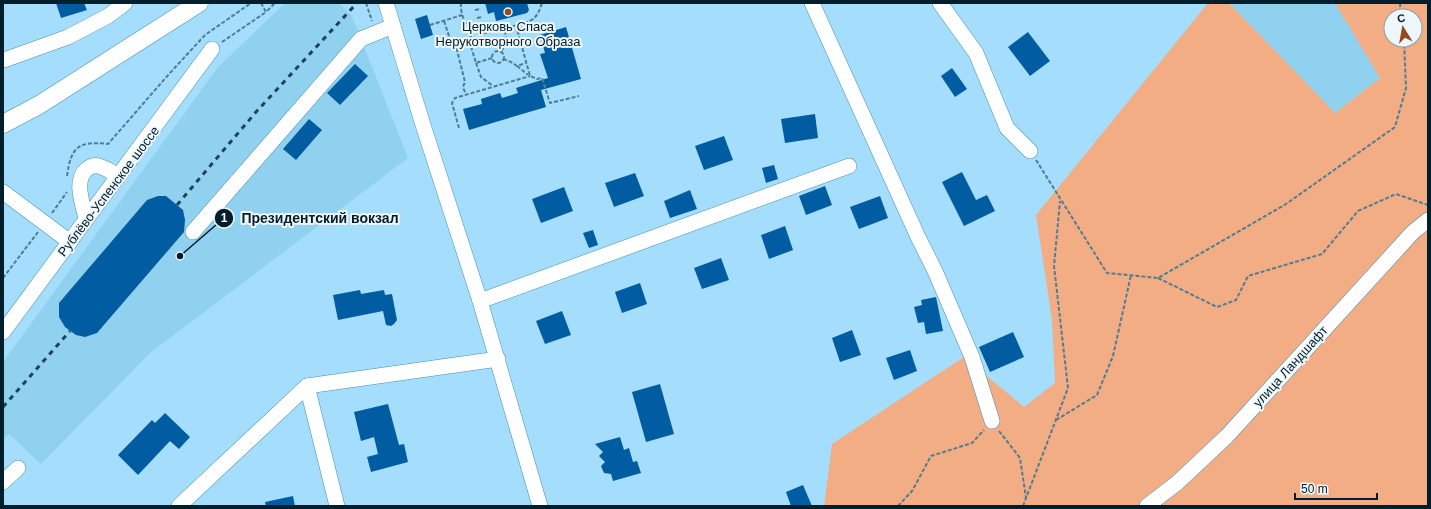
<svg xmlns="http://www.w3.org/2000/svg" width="1431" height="509" viewBox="0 0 1431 509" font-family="Helvetica,sans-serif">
<rect width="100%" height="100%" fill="#a4defc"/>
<!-- built -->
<g fill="#90d1f0">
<polygon points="285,3 339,3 352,16 408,158 150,353 41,464 9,434 3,440 3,362 218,67"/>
<polygon points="1229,3 1335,3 1380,78 1335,113"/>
</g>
<!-- green -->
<path fill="#f3ad85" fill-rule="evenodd" d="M 1208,3 L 1229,3 L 1335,113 L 1380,78 L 1335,3 L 1428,3 L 1428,506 L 824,506 L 832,444 L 964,357 L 1024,407 L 1055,383 L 1052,320 L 1036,215 ZM 1391,16 L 1415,16 L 1415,40 L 1391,40 Z"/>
<!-- building -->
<g fill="#015ca1">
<polygon points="56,3 84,3 87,10 61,18"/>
<polygon points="485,3 527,3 529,10 527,13 496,21 494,12 488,14"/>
<polygon points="427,15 433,35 421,39 415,19"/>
<polygon points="566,27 581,79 541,90 546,107 469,130 463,109 482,104 481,99 500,93 502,98 518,93 516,88 548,78 540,54 545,53 540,35"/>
<polygon points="1028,32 1050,61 1030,76 1008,47"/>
<polygon points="355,64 368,76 340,105 327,93"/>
<polygon points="952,68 967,89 955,97 941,76"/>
<polygon points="815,114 818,138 785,143 781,119"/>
<polygon points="309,119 322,130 296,160 283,149"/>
<polygon points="724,136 733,160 704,170 695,146"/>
<polygon points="774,165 778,179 766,183 762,168"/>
<polygon points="962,172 976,200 987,195 995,211 964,226 942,182"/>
<polygon points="635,173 644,196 614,207 605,183"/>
<polygon points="825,186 832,205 806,215 799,196"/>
<polygon points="564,187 573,211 541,223 532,199"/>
<polygon points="690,190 697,209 670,218 664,201"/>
<polygon points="158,196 166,196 183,210 185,220 184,232 97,333 85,337 76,335 65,327 59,317 59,303 147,200"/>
<polygon points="880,196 888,218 859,229 850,207"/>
<polygon points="785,226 793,250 769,259 761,235"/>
<polygon points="593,230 598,245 589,248 583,233"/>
<polygon points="721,258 729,280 702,289 694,268"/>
<polygon points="640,283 647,304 622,313 615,292"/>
<polygon points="360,290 361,294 384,290 385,295 392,294 397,320 394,324 391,326 386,325 383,311 338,320 333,295"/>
<polygon points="936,297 943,331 926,334 924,322 918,323 914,307 922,305 921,300"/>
<polygon points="562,311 571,335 545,344 536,321"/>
<polygon points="852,330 861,355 840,362 832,338"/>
<polygon points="1013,332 1024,357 990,372 979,347"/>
<polygon points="910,350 917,371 894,380 886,358"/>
<polygon points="660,384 674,434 646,442 632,392"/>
<polygon points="388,404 399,445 404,444 408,462 371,472 367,457 378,454 374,437 361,441 354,412"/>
<polygon points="165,413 190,437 179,449 170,441 138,475 118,455 152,420 155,423"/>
<polygon points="620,437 624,450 629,448 633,462 637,461 641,473 613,481 611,474 604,473 601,466 605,462 599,456 603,452 595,444"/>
<polygon points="803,485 812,506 791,506 786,492"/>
<polygon points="293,496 295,506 266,506 265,502"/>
</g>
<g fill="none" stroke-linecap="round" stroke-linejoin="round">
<defs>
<g id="minor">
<polyline points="386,3 423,125 480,301 540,506"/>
<polyline points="812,3 918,237 935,271 972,357 992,421"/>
<polyline points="940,3 976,53 1007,128 1030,151"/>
<polyline points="4,60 68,37 108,16 125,3"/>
<polyline points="3,192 70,242"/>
<path d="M 86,219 C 83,204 73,180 87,169 C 91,166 95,165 99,166 C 107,169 112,171 117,178"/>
<polyline points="193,232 361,39 393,26"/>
<polyline points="480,301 849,166"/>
<polyline points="3,332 212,49"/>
<polyline points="307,386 337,506"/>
<polyline points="3,482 18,468"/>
<polyline points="179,506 307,386 498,359"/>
<polyline points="1147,506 1177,483 1227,436 1413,232 1428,220"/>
</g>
<polyline id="major" points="3,124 39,105 199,3"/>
</defs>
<!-- minor casing -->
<use href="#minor" stroke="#4590b2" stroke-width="16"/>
<!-- major casing -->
<use href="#major" stroke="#4590b2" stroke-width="19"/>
<!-- path -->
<g stroke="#517d93" stroke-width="2" stroke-dasharray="4 2" stroke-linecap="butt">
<polyline points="261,3 266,12 275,3"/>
<polyline points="366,3 372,21"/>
<path d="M 461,3 C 460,16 467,32 482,33 C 491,33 501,29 509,27 C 517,25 526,24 533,19 C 538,15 540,9 542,3"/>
<polyline points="1400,3 1401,16"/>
<polyline points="475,10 481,9"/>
<polyline points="477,18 483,17"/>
<polyline points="444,21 450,39 457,50 465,82 463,87 466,95"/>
<polyline points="430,25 462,15"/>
<polyline points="516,25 530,76 537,79 542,78 550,103 579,96"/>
<polyline points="474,30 469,40 476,63 492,58"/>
<polyline points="222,42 266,12"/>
<circle cx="498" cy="57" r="6"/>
<path d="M 501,51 C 508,44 507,38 504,29"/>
<polyline points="503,59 511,62 517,66 526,63"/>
<polyline points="476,63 481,77 493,86"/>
<polyline points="517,66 528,75"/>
<polyline points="459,128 452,103 455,98 530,76"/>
<polyline points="1036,160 1107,273 1158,278 1286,204 1395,127 1406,88 1404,40"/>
<path d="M 67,176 C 71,146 79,141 108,144 L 169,74 L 205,35 L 251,3"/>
<polyline points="52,213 67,192"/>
<polyline points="3,278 38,232"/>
<polyline points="1158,278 1217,307 1236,300 1248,276 1322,254 1358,211 1396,194 1428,205"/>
<polyline points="1056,420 1097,395 1113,356 1131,275"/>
<polyline points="999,431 1020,458 1026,498"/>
<polyline points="898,506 912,491 931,456 972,443 984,430"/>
<polyline points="1023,506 1068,388 1054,266 1060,201"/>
</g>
<!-- minor -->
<use href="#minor" stroke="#fff" stroke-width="15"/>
<!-- major -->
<use href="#major" stroke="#fff" stroke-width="18"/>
<!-- rail -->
<g stroke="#204354" stroke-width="3" stroke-dasharray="5 5" stroke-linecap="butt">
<polyline points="177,205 256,112 357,3"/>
<polyline points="3,407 70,331"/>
</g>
</g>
<!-- markers -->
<circle fill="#914c20" stroke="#f0f7fb" stroke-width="1.5" cx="508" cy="12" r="4"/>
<g text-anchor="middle" stroke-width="4" stroke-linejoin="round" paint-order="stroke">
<!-- poi labels -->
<g font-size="13" fill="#001e2c" stroke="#f0f7fb">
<text x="508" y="31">Церковь Спаса<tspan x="508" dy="15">Нерукотворного Образа</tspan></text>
</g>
<!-- street labels -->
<g font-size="13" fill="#001e2c" stroke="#f0f7fb">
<text transform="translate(108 191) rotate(-53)" y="5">Рублёво-Успенское шоссе</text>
<text transform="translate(1290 366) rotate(-48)" y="5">улица Ландшафт</text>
</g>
</g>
<!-- callouts -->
<path fill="none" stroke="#001e2c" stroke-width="1.5" d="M180 256L224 218"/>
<g fill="#001e2c" stroke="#f0f7fb" stroke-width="1.5">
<circle cx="180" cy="256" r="4"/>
<circle cx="224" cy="218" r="10"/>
</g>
<g font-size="12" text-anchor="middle" font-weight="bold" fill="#fff">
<text x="224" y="222">1</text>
</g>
<g font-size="14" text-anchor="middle" font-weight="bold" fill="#001e2c" stroke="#f0f7fb" stroke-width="4" stroke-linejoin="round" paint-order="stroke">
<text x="320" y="223">Президентский вокзал</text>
</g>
<!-- border -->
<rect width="1431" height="509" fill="none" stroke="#001e2c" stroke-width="8"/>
<!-- north arrow -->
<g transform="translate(1403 28) rotate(349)"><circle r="19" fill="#f0f7fb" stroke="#90a0a8"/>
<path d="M0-3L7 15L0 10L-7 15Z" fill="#914c20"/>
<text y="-6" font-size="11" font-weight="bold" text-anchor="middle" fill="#001e2c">С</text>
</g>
<!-- scale -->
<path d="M1295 493v6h82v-6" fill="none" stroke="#001e2c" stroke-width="2"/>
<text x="1301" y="493" font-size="12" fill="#001e2c" stroke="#f0f7fb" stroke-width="3" paint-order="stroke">50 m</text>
</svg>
